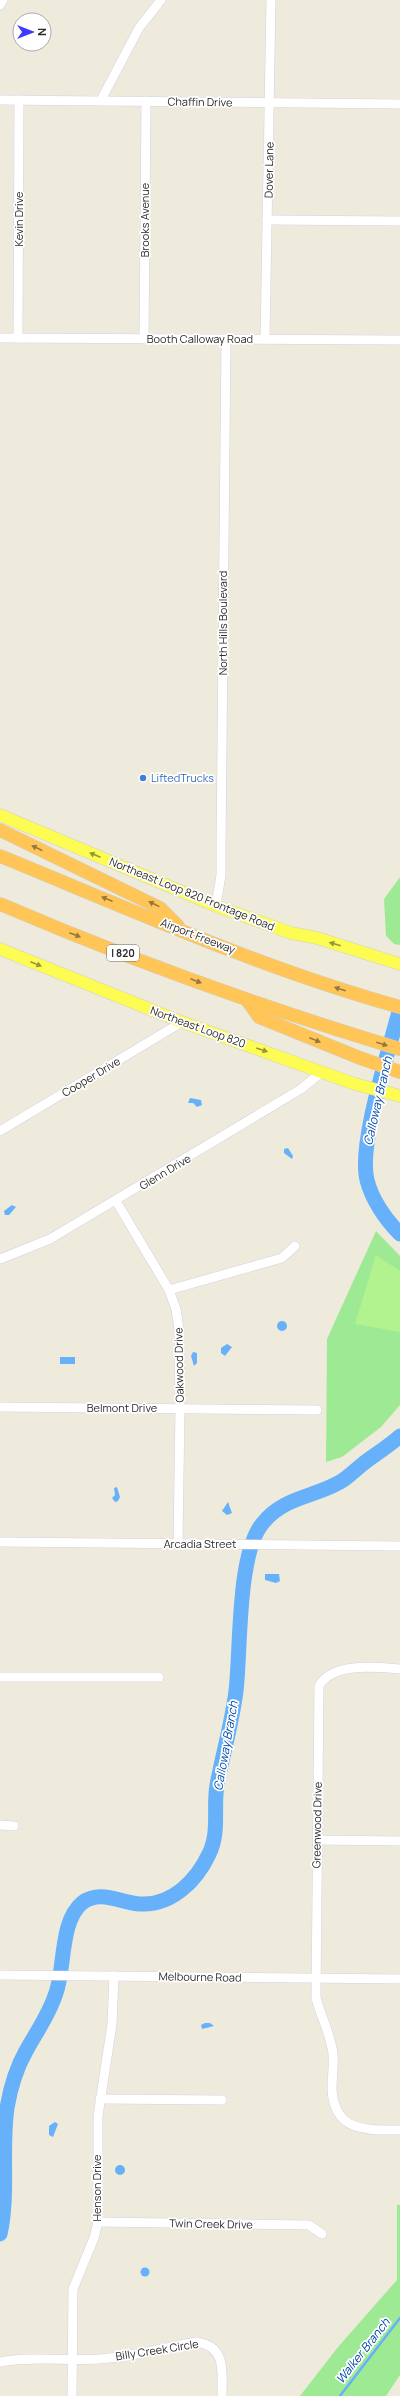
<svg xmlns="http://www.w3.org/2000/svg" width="400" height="2396" viewBox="0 0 400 2396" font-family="Manrope,sans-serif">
<rect width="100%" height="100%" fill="#eeebdc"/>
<!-- green -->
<g fill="#9eea94">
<polygon points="400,877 400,945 394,944 386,936 384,899"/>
<polygon points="376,1231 400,1256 400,1405 381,1427 342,1457 326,1462 327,1339"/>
<polygon points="397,2205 400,2205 400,2375 386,2396 300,2396 338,2347 397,2280"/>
</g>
<!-- pitch -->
<polygon fill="#b2f28f" points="376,1255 400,1271 400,1332 355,1324"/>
<!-- water -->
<g fill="#66b1fa">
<polygon points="190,1098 201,1100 202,1105 197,1107 193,1103 188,1103"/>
<polygon points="288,1148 293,1156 292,1159 284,1153 284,1149"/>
<polygon points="12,1205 16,1207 9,1215 5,1215 4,1211"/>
<circle cx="282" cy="1326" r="5"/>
<polygon points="227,1344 232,1347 225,1356 221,1353 221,1348"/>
<polygon points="193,1352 197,1353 197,1363 194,1366 191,1356"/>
<rect x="60" y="1357" width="15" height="7"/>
<polygon points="117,1487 120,1497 118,1501 115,1502 112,1498 115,1495 114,1488"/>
<polygon points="228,1502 232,1513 227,1515 222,1511"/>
<polygon points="265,1574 279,1574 280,1581 276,1583 265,1580"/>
<polygon points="205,2023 210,2023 214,2026 202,2029 201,2025"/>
<polygon points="55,2122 58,2124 53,2137 49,2135 49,2126"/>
<circle cx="120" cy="2170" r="5"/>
<circle cx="145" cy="2272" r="4.5"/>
</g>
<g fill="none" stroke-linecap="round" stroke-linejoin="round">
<!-- stream -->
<polyline stroke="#66b1fa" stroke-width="2.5" points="340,2396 400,2318"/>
<!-- river -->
<g stroke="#66b1fa" stroke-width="15">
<path d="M 400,1008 C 390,1047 358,1144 367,1180 C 372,1200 386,1220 400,1234"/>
<path d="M 0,2234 C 9,2195 1,2148 7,2108 C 10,2090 17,2067 26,2051 C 37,2031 49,2015 56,1993 C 65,1968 60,1921 82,1903 C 100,1889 121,1903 140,1904 C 172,1906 197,1880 209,1854 C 220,1832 213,1808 217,1785 C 223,1753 232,1723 236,1691 C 241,1648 237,1556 262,1524 C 283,1497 312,1498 340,1482 C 349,1477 356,1469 364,1463 C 376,1454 389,1446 400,1436"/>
</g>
<defs>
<g id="minor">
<polyline points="0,5 3,0"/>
<polyline points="0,100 400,104"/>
<polyline points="101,100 139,28 161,0"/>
<polyline points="267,220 400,221"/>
<polyline points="0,338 400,340"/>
<polyline points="18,338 19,100"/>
<polyline points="144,339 146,101"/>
<polyline points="265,339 271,0"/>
<polyline points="216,906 221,875 221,847 226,339"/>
<polyline points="0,1131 182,1022"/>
<polyline points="116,1201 169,1290 176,1309 179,1329 180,1408 178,1544"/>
<polyline points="0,1259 50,1239 301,1089 323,1071"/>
<polyline points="169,1290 282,1258 295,1246"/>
<polyline points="0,1407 317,1410"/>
<polyline points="0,1542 400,1546"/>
<path d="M 400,1669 C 376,1667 332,1662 319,1686 L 316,1998 C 321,2017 331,2035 333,2054 C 334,2066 332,2077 332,2089 C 334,2132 366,2130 400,2130"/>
<polyline points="0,1677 159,1677"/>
<polyline points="0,1825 14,1826"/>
<polyline points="317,1840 400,1841"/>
<polyline points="0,1975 400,1979"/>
<polyline points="100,2099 222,2100"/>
<polyline points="98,2222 309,2225 322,2234"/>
<path d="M 0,2362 C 32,2356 66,2361 99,2359 C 131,2357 164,2348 196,2342 C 227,2346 222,2372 222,2396"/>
<polyline points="72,2396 73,2289 94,2238 98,2222 98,2116 112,2024 114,1976"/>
</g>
<g id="major">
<polyline points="0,815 216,906 291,933 317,938 400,964"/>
<polyline points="0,949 182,1022 355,1084 400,1096"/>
</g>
<g id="highway">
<polyline points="0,830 160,908 178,926"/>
<path d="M 0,856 C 132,910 263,969 400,1007"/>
<path d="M 0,904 C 130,960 264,1008 400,1049"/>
<polyline points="247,1000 259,1017 360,1058 400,1072"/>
</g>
</defs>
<!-- minor casing -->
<use href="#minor" stroke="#d2d1e5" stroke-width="10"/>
<!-- major casing -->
<use href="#major" stroke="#d0d0d0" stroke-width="13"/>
<!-- highway casing -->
<use href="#highway" stroke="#d0d0d0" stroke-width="14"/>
<!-- minor -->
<use href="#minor" stroke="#fff" stroke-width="9"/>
<!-- major -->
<use href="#major" stroke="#fdfc52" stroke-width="12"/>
<!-- highway -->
<use href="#highway" stroke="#ffc557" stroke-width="13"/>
</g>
<!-- one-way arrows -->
<defs><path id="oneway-solid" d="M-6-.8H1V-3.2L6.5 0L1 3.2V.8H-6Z"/></defs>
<g fill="#957841">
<use href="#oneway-solid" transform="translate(37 848) rotate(-154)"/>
<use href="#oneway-solid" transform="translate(107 899) rotate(-158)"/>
<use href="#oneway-solid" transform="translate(154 904) rotate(-154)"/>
<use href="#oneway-solid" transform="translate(75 935) rotate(21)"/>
<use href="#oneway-solid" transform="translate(196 981) rotate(21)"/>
<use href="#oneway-solid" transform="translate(340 989) rotate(-163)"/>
<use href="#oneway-solid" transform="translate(315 1040) rotate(22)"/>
<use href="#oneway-solid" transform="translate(382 1044) rotate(17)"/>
</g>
<g fill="#94943e">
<use href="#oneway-solid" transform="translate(95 855) rotate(-157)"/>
<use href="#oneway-solid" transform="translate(335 944) rotate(-164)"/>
<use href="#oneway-solid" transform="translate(36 964) rotate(22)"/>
<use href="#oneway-solid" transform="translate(262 1050) rotate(19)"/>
</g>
<!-- markers -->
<circle fill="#3f7fe0" stroke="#fff" stroke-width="1.5" cx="143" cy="778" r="4"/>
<g text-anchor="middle" stroke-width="3.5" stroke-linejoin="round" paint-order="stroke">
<!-- shield labels -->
<rect fill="#fff" stroke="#6b6b6b" stroke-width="1" x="107" y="945" width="32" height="16" rx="3"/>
<g font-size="10" font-weight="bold" fill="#2b2b2b">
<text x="123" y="957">I 820</text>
</g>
<!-- street labels -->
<g font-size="11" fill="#2b2b2b" stroke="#fff">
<text transform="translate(200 102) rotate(1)" y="4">Chaffin Drive</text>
<text transform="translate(269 170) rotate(-89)" y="4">Dover Lane</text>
<text transform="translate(19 219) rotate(-90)" y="4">Kevin Drive</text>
<text transform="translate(145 220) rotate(-90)" y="4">Brooks Avenue</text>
<text x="200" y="343">Booth Calloway Road</text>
<text transform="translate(223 623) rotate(-90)" y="4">North Hills Boulevard</text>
<text transform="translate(192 894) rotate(22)" y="4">Northeast Loop 820 Frontage Road</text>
<text transform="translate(198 936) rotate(21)" y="4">Airport Freeway</text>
<text transform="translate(198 1027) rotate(20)" y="4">Northeast Loop 820</text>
<text transform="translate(91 1077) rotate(-31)" y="4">Cooper Drive</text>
<text transform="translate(165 1172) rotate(-31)" y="4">Glenn Drive</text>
<text transform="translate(179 1365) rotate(-91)" y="4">Oakwood Drive</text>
<text x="122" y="1412">Belmont Drive</text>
<text x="200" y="1548">Arcadia Street</text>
<text transform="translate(317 1825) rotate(-89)" y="4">Greenwood Drive</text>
<text transform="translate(200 1977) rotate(1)" y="4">Melbourne Road</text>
<text transform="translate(97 2188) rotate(-90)" y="4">Henson Drive</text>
<text transform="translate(211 2224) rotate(1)" y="4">Twin Creek Drive</text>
<text transform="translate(157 2350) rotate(-9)" y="4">Billy Creek Circle</text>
</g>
<!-- shop labels -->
<g font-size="11" fill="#366cbe" stroke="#fff" text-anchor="start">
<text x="151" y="782">LiftedTrucks</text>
</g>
<!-- water labels -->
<g font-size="12" font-style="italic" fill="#014aaa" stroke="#fff">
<text transform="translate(378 1101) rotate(-77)" y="4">Calloway Branch</text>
<text transform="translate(226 1746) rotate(-80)" y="4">Calloway Branch</text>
<text transform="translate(363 2351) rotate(-52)" y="4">Walker Branch</text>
</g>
</g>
<!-- north arrow -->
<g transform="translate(32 32) rotate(90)"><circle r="19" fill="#ffffff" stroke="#aaaaaa"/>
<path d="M0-3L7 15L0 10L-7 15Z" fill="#4039ff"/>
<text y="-6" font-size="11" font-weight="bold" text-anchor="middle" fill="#2b2b2b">N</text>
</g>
</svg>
